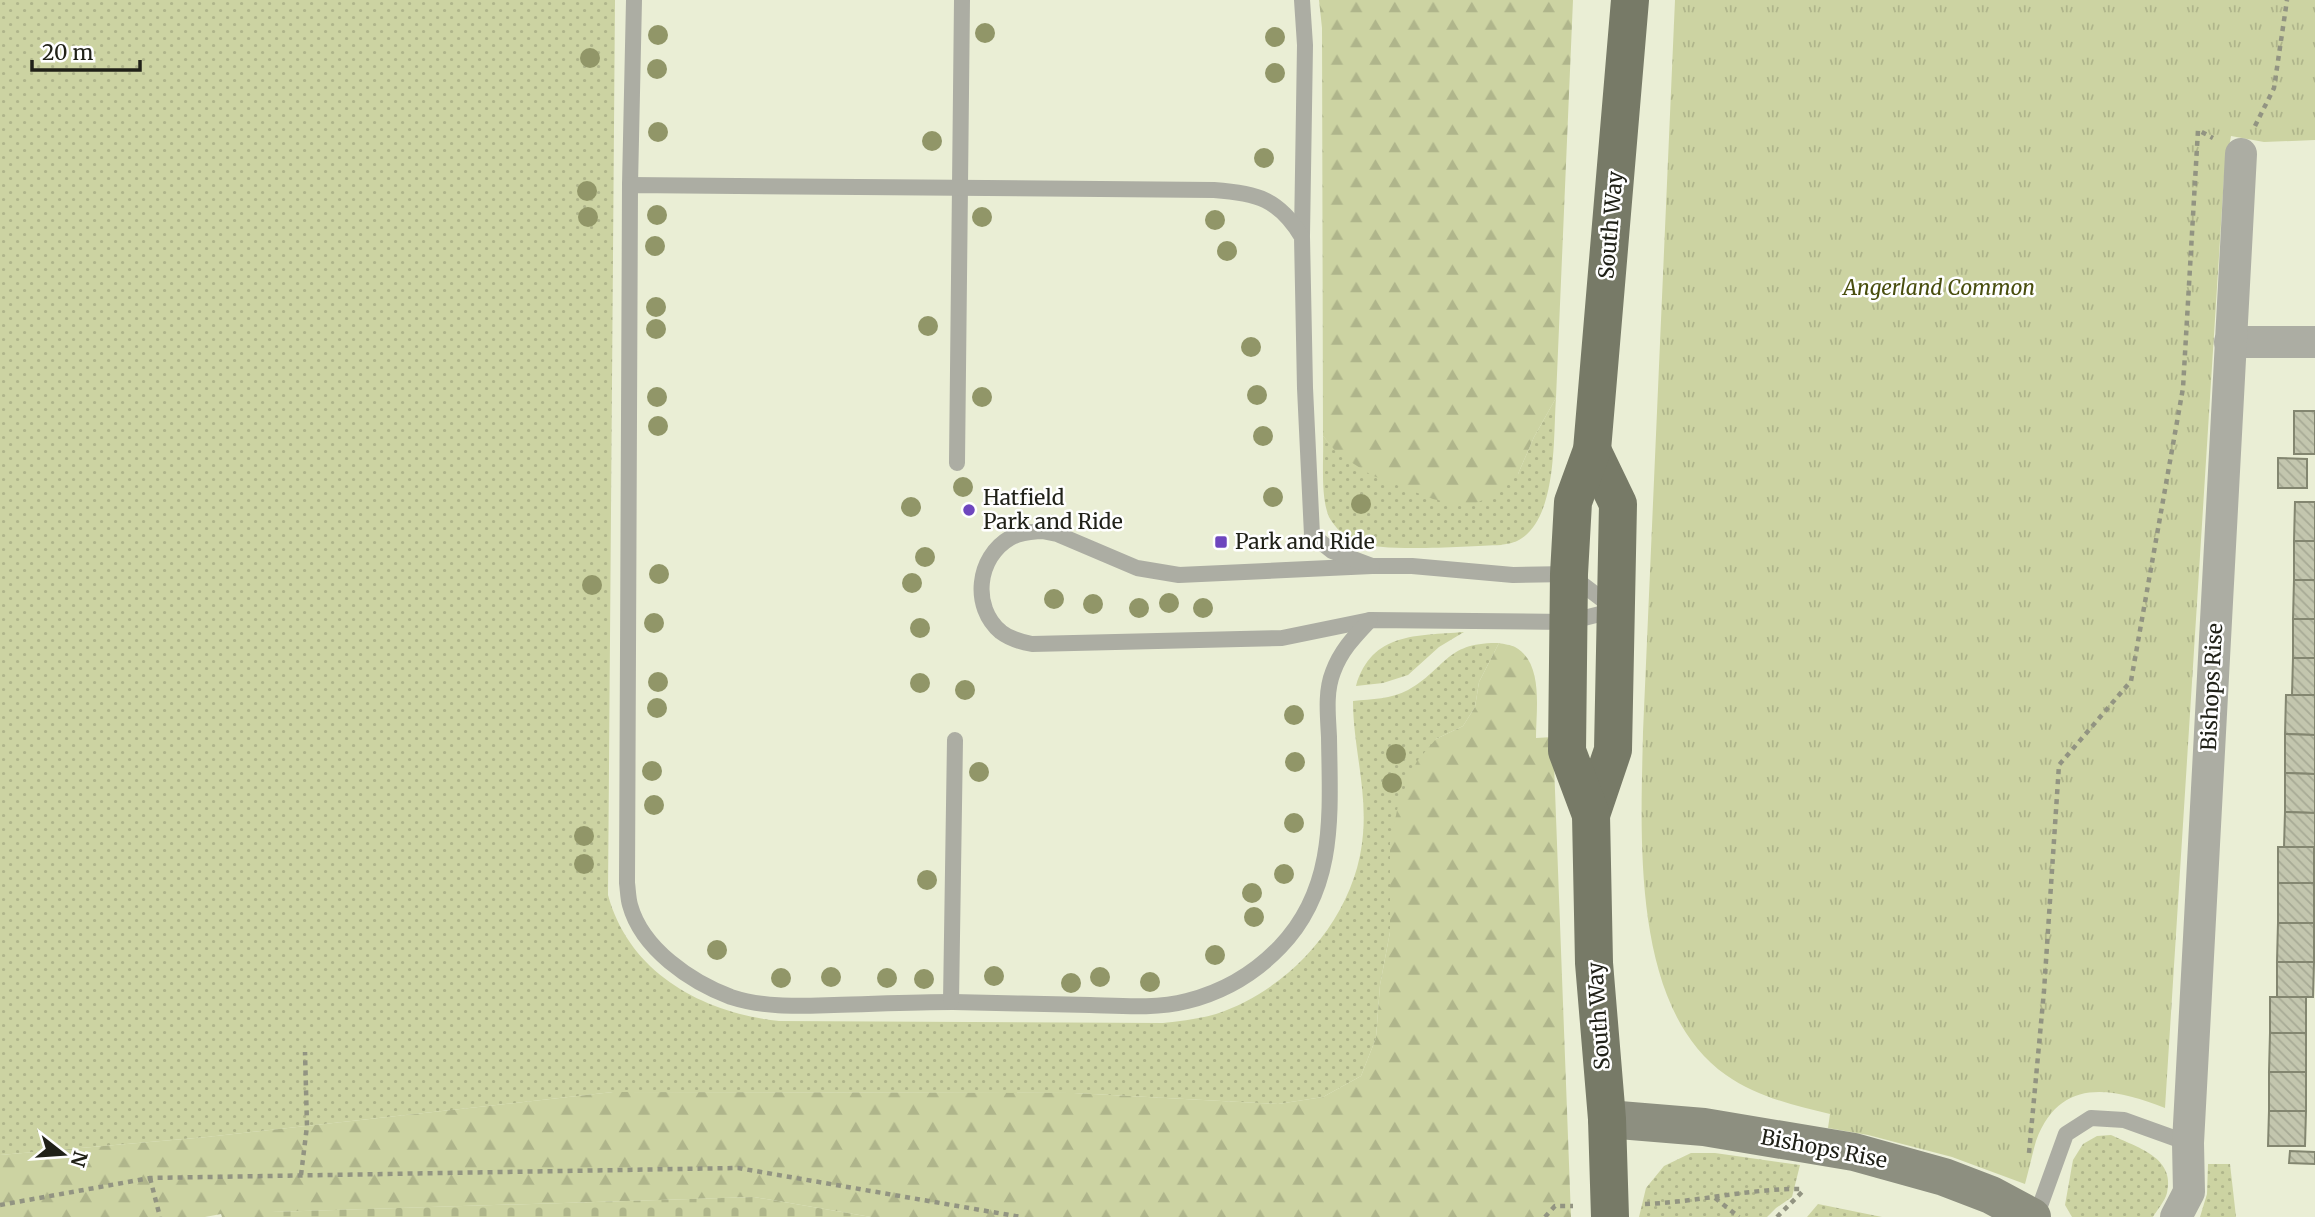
<svg xmlns="http://www.w3.org/2000/svg" width="2315" height="1217" viewBox="0 0 2315 1217" font-family="Merriweather,serif">
<defs>
<pattern id="grass-dots" width="8" height="8" patternUnits="userSpaceOnUse" patternTransform="scale(1.75)"><rect width="8" height="8" fill="#ccd3a2"/><path d="M2 2h.1M6 6h.1" fill="none" stroke="#afb58b" stroke-width="1.8" stroke-linecap="round"/></pattern>
<pattern id="forest-firs" width="22" height="20" patternUnits="userSpaceOnUse" patternTransform="scale(1.75)"><rect width="22" height="20" fill="#ccd3a2"/><path d="M5 1l3.5 6h-7zM16 11l3.5 6h-7z" fill="#afb58b"/></pattern>
<pattern id="cemetery-stones" width="16" height="16" patternUnits="userSpaceOnUse" patternTransform="scale(1.75)"><rect width="16" height="16" fill="#ccd3a2"/><path d="M2 7V4a2 2 0 0 1 4 0v3zM10 15v-3a2 2 0 0 1 4 0v3z" fill="#afb58b"/></pattern>
<pattern id="park-tufts" width="24" height="20" patternUnits="userSpaceOnUse" patternTransform="scale(1.75)"><rect width="24" height="20" fill="#ccd3a2"/><path d="M3 7l-1-3M5 7V3M7 7l1-3M15 17l-1-3M17 17v-4M19 17l1-3" fill="none" stroke="#afb58b"/></pattern>
<pattern id="building-back-hatch" width="6" height="6" patternUnits="userSpaceOnUse" patternTransform="scale(1.75)"><rect width="6" height="6" fill="#c3c6ae"/><path d="M-1 5l2 2M0 0l6 6M5-1l2 2" fill="none" stroke="#a7aa95"/></pattern>
</defs>
<rect width="100%" height="100%" fill="#eaeed5"/>
<!-- grass -->
<g fill="url(#grass-dots)">
<path d="M 0,0 L 615,0 L 608,895 C 629,973 703,1013 779,1021 L 1163,1023 C 1181,1021 1199,1019 1216,1014 C 1292,989 1357,915 1363,834 C 1367,789 1353,745 1353,701 C 1372,699 1391,699 1408,690 C 1447,668 1445,642 1499,643 L 1479,682 L 1475,707 L 1463,726 L 1436,739 L 1390,844 L 1390,932 L 1380,985 L 1376,1038 L 1361,1076 L 1323,1097 L 1278,1104 L 1074,1093 L 613,1092 L 207,1137 L 0,1155 Z"/>
<path d="M 1556,398 C 1553,437 1558,521 1517,541 C 1513,543 1506,544 1501,545 C 1467,546 1384,553 1356,542 C 1345,537 1335,528 1329,517 C 1320,496 1324,459 1323,436 L 1338,453 L 1518,474 L 1534,437 Z"/>
<path d="M 1464,632 L 1439,647 L 1408,675 L 1383,683 L 1356,686 C 1372,632 1416,636 1464,632 Z"/>
<path d="M 2111,1135 C 2136,1147 2176,1157 2167,1193 C 2165,1201 2157,1210 2153,1217 L 2072,1217 L 2065,1205 L 2073,1160 L 2083,1144 L 2097,1136 Z"/>
<polygon points="1691,1153 1715,1153 1800,1165 1792,1197 1776,1208 1767,1217 1639,1217 1646,1188 1664,1166"/>
<polygon points="2208,1164 2230,1164 2236,1217 2200,1217 2207,1194"/>
<polygon points="1818,1204 1882,1217 1807,1217"/>
</g>
<!-- forest -->
<g fill="url(#forest-firs)">
<polygon points="1319,0 1573,0 1556,398 1534,437 1518,474 1494,495 1467,507 1433,499 1371,475 1337,453 1323,436 1322,28"/>
<path d="M 1499,643 C 1504,644 1511,645 1515,647 C 1544,663 1536,710 1536,738 L 1553,737 L 1571,1217 L 871,1217 L 754,1197 L 272,1212 L 272,1217 L 222,1217 L 221,1214 L 205,1217 L 0,1217 L 0,1155 L 207,1137 L 613,1092 L 1074,1093 L 1278,1104 L 1323,1097 L 1361,1076 L 1376,1038 L 1380,985 L 1390,932 L 1390,844 L 1399,801 L 1417,761 L 1436,739 L 1463,726 L 1475,707 L 1479,682 Z"/>
</g>
<!-- cemetery -->
<polygon fill="url(#cemetery-stones)" points="754,1197 871,1217 272,1217 271,1212"/>
<!-- park -->
<path fill="url(#park-tufts)" d="M 1675,0 L 2315,0 L 2315,140 L 2264,142 L 2231,136 L 2224,177 L 2165,1108 C 2113,1088 2060,1076 2036,1141 C 2032,1155 2029,1170 2025,1184 L 1952,1157 L 1868,1135 L 1828,1128 L 1830,1114 C 1793,1105 1757,1097 1726,1075 C 1630,1008 1641,835 1643,732 Z"/>
<!-- building -->
<g fill="url(#building-back-hatch)" stroke="#838670" stroke-width="2">
<rect x="2294" y="411" width="21" height="43"/>
<polygon points="2278,458 2307,459 2307,488 2278,488"/>
<polygon points="2295,502 2315,502 2315,541 2294,541"/>
<rect x="2294" y="541" width="21" height="39"/>
<polygon points="2294,580 2315,580 2315,619 2293,619"/>
<rect x="2293" y="619" width="22" height="39"/>
<polygon points="2293,658 2315,658 2315,695 2292,695"/>
<polygon points="2286,695 2315,695 2315,735 2285,734"/>
<polygon points="2285,734 2315,735 2315,774 2285,773"/>
<polygon points="2285,773 2315,774 2315,813 2285,812"/>
<polygon points="2285,812 2315,813 2315,847 2284,847"/>
<rect x="2278" y="847" width="36" height="36"/>
<rect x="2278" y="883" width="36" height="40"/>
<polygon points="2278,923 2314,923 2314,962 2277,962"/>
<polygon points="2277,962 2314,962 2313,997 2277,997"/>
<rect x="2270" y="997" width="36" height="36"/>
<polygon points="2270,1033 2306,1033 2306,1072 2269,1072"/>
<rect x="2269" y="1072" width="37" height="39"/>
<polygon points="2269,1111 2306,1111 2305,1146 2268,1146"/>
<polygon points="2290,1151 2315,1152 2315,1164 2289,1163"/>
</g>
<g fill="none" stroke-linecap="round" stroke-linejoin="round">
<!-- path -->
<g stroke="#929482" stroke-width="4.5" stroke-dasharray="5 5" stroke-linecap="butt">
<polyline points="2255,126 2274,88 2287,0"/>
<polyline points="2029,1153 2044,991 2059,765 2131,681 2183,388 2198,130 2213,138"/>
<polyline points="301,1175 307,1126 305,1052"/>
<polyline points="150,1178 160,1217"/>
<polyline points="1715,1198 1739,1217"/>
<path d="M 1645,1204 C 1698,1202 1751,1188 1804,1189"/>
<polyline points="0,1205 150,1178 738,1168 1021,1217"/>
<polyline points="1545,1217 1555,1206 1573,1206"/>
<polyline points="1777,1217 1804,1190"/>
</g>
<!-- lane -->
<g stroke="#acada3" stroke-width="16">
<polyline points="1302,0 1305,45 1302,235"/>
<polyline points="630,185 634,0"/>
<polyline points="957,463 962,0"/>
<path d="M 1042,531 L 1057,534 L 1137,568 L 1179,575 L 1372,566 L 1412,566 L 1513,575 L 1569,574 L 1616,610 L 1568,622 L 1370,620 L 1282,638 L 1032,644 C 1021,642 1010,639 1001,632 C 971,607 977,557 1010,538 C 1020,532 1031,532 1042,531 Z"/>
<path d="M 1370,620 C 1355,636 1341,650 1333,672 C 1325,692 1328,716 1329,737 C 1330,813 1337,888 1280,947 C 1254,974 1223,992 1187,1001 C 1156,1009 1122,1006 1090,1005 C 1044,1004 999,1003 953,1002 C 914,1002 874,1004 834,1005 C 799,1006 765,1008 731,997 C 691,982 642,949 630,905 C 628,898 628,890 627,883 L 630,185 L 1214,190 C 1257,193 1279,199 1302,237 L 1305,388 L 1312,535 L 1332,551 L 1372,566"/>
<polyline points="951,1002 955,740"/>
<polyline points="2036,1217 2066,1134 2091,1118 2124,1120 2188,1143"/>
</g>
<!-- street -->
<g stroke="#acada3" stroke-width="32">
<polyline points="2230,342 2315,342"/>
<polyline points="2176,1217 2189,1192 2188,1143 2241,154"/>
</g>
<!-- secondary -->
<polyline stroke="#8d8f80" stroke-width="38" points="1607,1119 1704,1127 1854,1152 1944,1177 1991,1195 2032,1217"/>
<!-- primary -->
<g stroke="#777a67" stroke-width="38">
<polyline points="1591,815 1613,750 1618,504 1592,450"/>
<polyline points="1610,1217 1607,1119 1594,963 1591,815 1567,751 1569,574 1573,502 1592,450 1630,0"/>
</g>
</g>
<!-- trees -->
<g fill="#919668">
<circle cx="985" cy="33" r="10"/>
<circle cx="658" cy="35" r="10"/>
<circle cx="1275" cy="37" r="10"/>
<circle cx="590" cy="58" r="10"/>
<circle cx="657" cy="69" r="10"/>
<circle cx="1275" cy="73" r="10"/>
<circle cx="658" cy="132" r="10"/>
<circle cx="932" cy="141" r="10"/>
<circle cx="1264" cy="158" r="10"/>
<circle cx="587" cy="191" r="10"/>
<circle cx="657" cy="215" r="10"/>
<circle cx="588" cy="217" r="10"/>
<circle cx="982" cy="217" r="10"/>
<circle cx="1215" cy="220" r="10"/>
<circle cx="655" cy="246" r="10"/>
<circle cx="1227" cy="251" r="10"/>
<circle cx="656" cy="307" r="10"/>
<circle cx="928" cy="326" r="10"/>
<circle cx="656" cy="329" r="10"/>
<circle cx="1251" cy="347" r="10"/>
<circle cx="1257" cy="395" r="10"/>
<circle cx="657" cy="397" r="10"/>
<circle cx="982" cy="397" r="10"/>
<circle cx="658" cy="426" r="10"/>
<circle cx="1263" cy="436" r="10"/>
<circle cx="963" cy="487" r="10"/>
<circle cx="1273" cy="497" r="10"/>
<circle cx="1361" cy="504" r="10"/>
<circle cx="911" cy="507" r="10"/>
<circle cx="925" cy="557" r="10"/>
<circle cx="659" cy="574" r="10"/>
<circle cx="912" cy="583" r="10"/>
<circle cx="592" cy="585" r="10"/>
<circle cx="1054" cy="599" r="10"/>
<circle cx="1169" cy="603" r="10"/>
<circle cx="1093" cy="604" r="10"/>
<circle cx="1139" cy="608" r="10"/>
<circle cx="1203" cy="608" r="10"/>
<circle cx="654" cy="623" r="10"/>
<circle cx="920" cy="628" r="10"/>
<circle cx="658" cy="682" r="10"/>
<circle cx="920" cy="683" r="10"/>
<circle cx="965" cy="690" r="10"/>
<circle cx="657" cy="708" r="10"/>
<circle cx="1294" cy="715" r="10"/>
<circle cx="1396" cy="754" r="10"/>
<circle cx="1295" cy="762" r="10"/>
<circle cx="652" cy="771" r="10"/>
<circle cx="979" cy="772" r="10"/>
<circle cx="1392" cy="783" r="10"/>
<circle cx="654" cy="805" r="10"/>
<circle cx="1294" cy="823" r="10"/>
<circle cx="584" cy="836" r="10"/>
<circle cx="584" cy="864" r="10"/>
<circle cx="1284" cy="874" r="10"/>
<circle cx="927" cy="880" r="10"/>
<circle cx="1252" cy="893" r="10"/>
<circle cx="1254" cy="917" r="10"/>
<circle cx="717" cy="950" r="10"/>
<circle cx="1215" cy="955" r="10"/>
<circle cx="994" cy="976" r="10"/>
<circle cx="831" cy="977" r="10"/>
<circle cx="1100" cy="977" r="10"/>
<circle cx="781" cy="978" r="10"/>
<circle cx="887" cy="978" r="10"/>
<circle cx="924" cy="979" r="10"/>
<circle cx="1150" cy="982" r="10"/>
<circle cx="1071" cy="983" r="10"/>
</g>
<!-- markers -->
<g fill="#6e46be" stroke="#fff" stroke-width="2.5">
<circle cx="969" cy="510" r="7"/>
<rect x="1214" y="535" width="14" height="14" rx="3.5"/>
</g>
<g text-anchor="middle" stroke-width="5" stroke-linejoin="round" paint-order="stroke">
<!-- street labels -->
<g font-size="21" fill="#202118" stroke="#fff">
<text transform="translate(1611 225) rotate(-85)" y="7">South Way</text>
<text transform="translate(2212 687) rotate(-87)" y="7">Bishops Rise</text>
<text transform="translate(1599 1016) rotate(-94)" y="7">South Way</text>
<text transform="translate(1824 1149) rotate(11)" y="7">Bishops Rise</text>
</g>
<!-- park labels -->
<g font-size="21" font-style="italic" fill="#494e0e" stroke="#fff">
<text x="1939" y="295">Angerland Common</text>
</g>
<!-- poi labels -->
<g font-size="21" fill="#202118" stroke="#fff" text-anchor="start">
<text x="983" y="505">Hatfield<tspan x="983" dy="24">Park and Ride</tspan></text>
<text x="1235" y="549">Park and Ride</text>
</g>
</g>
<!-- north arrow -->
<g transform="translate(63 1154) rotate(107)" stroke="#ffffff" stroke-width="5" paint-order="stroke">
<path d="M0-5L12 26L0 18L-12 26Z" fill="#202118"/>
<text y="-10" font-size="19" font-weight="bold" text-anchor="middle" fill="#202118">N</text>
</g>
<!-- scale -->
<path d="M32 60v10h108v-10" fill="none" stroke="#202118" stroke-width="3.5"/>
<text x="42" y="60" font-size="21" fill="#202118" stroke="#ffffff" stroke-width="5" paint-order="stroke">20 m</text>
</svg>
